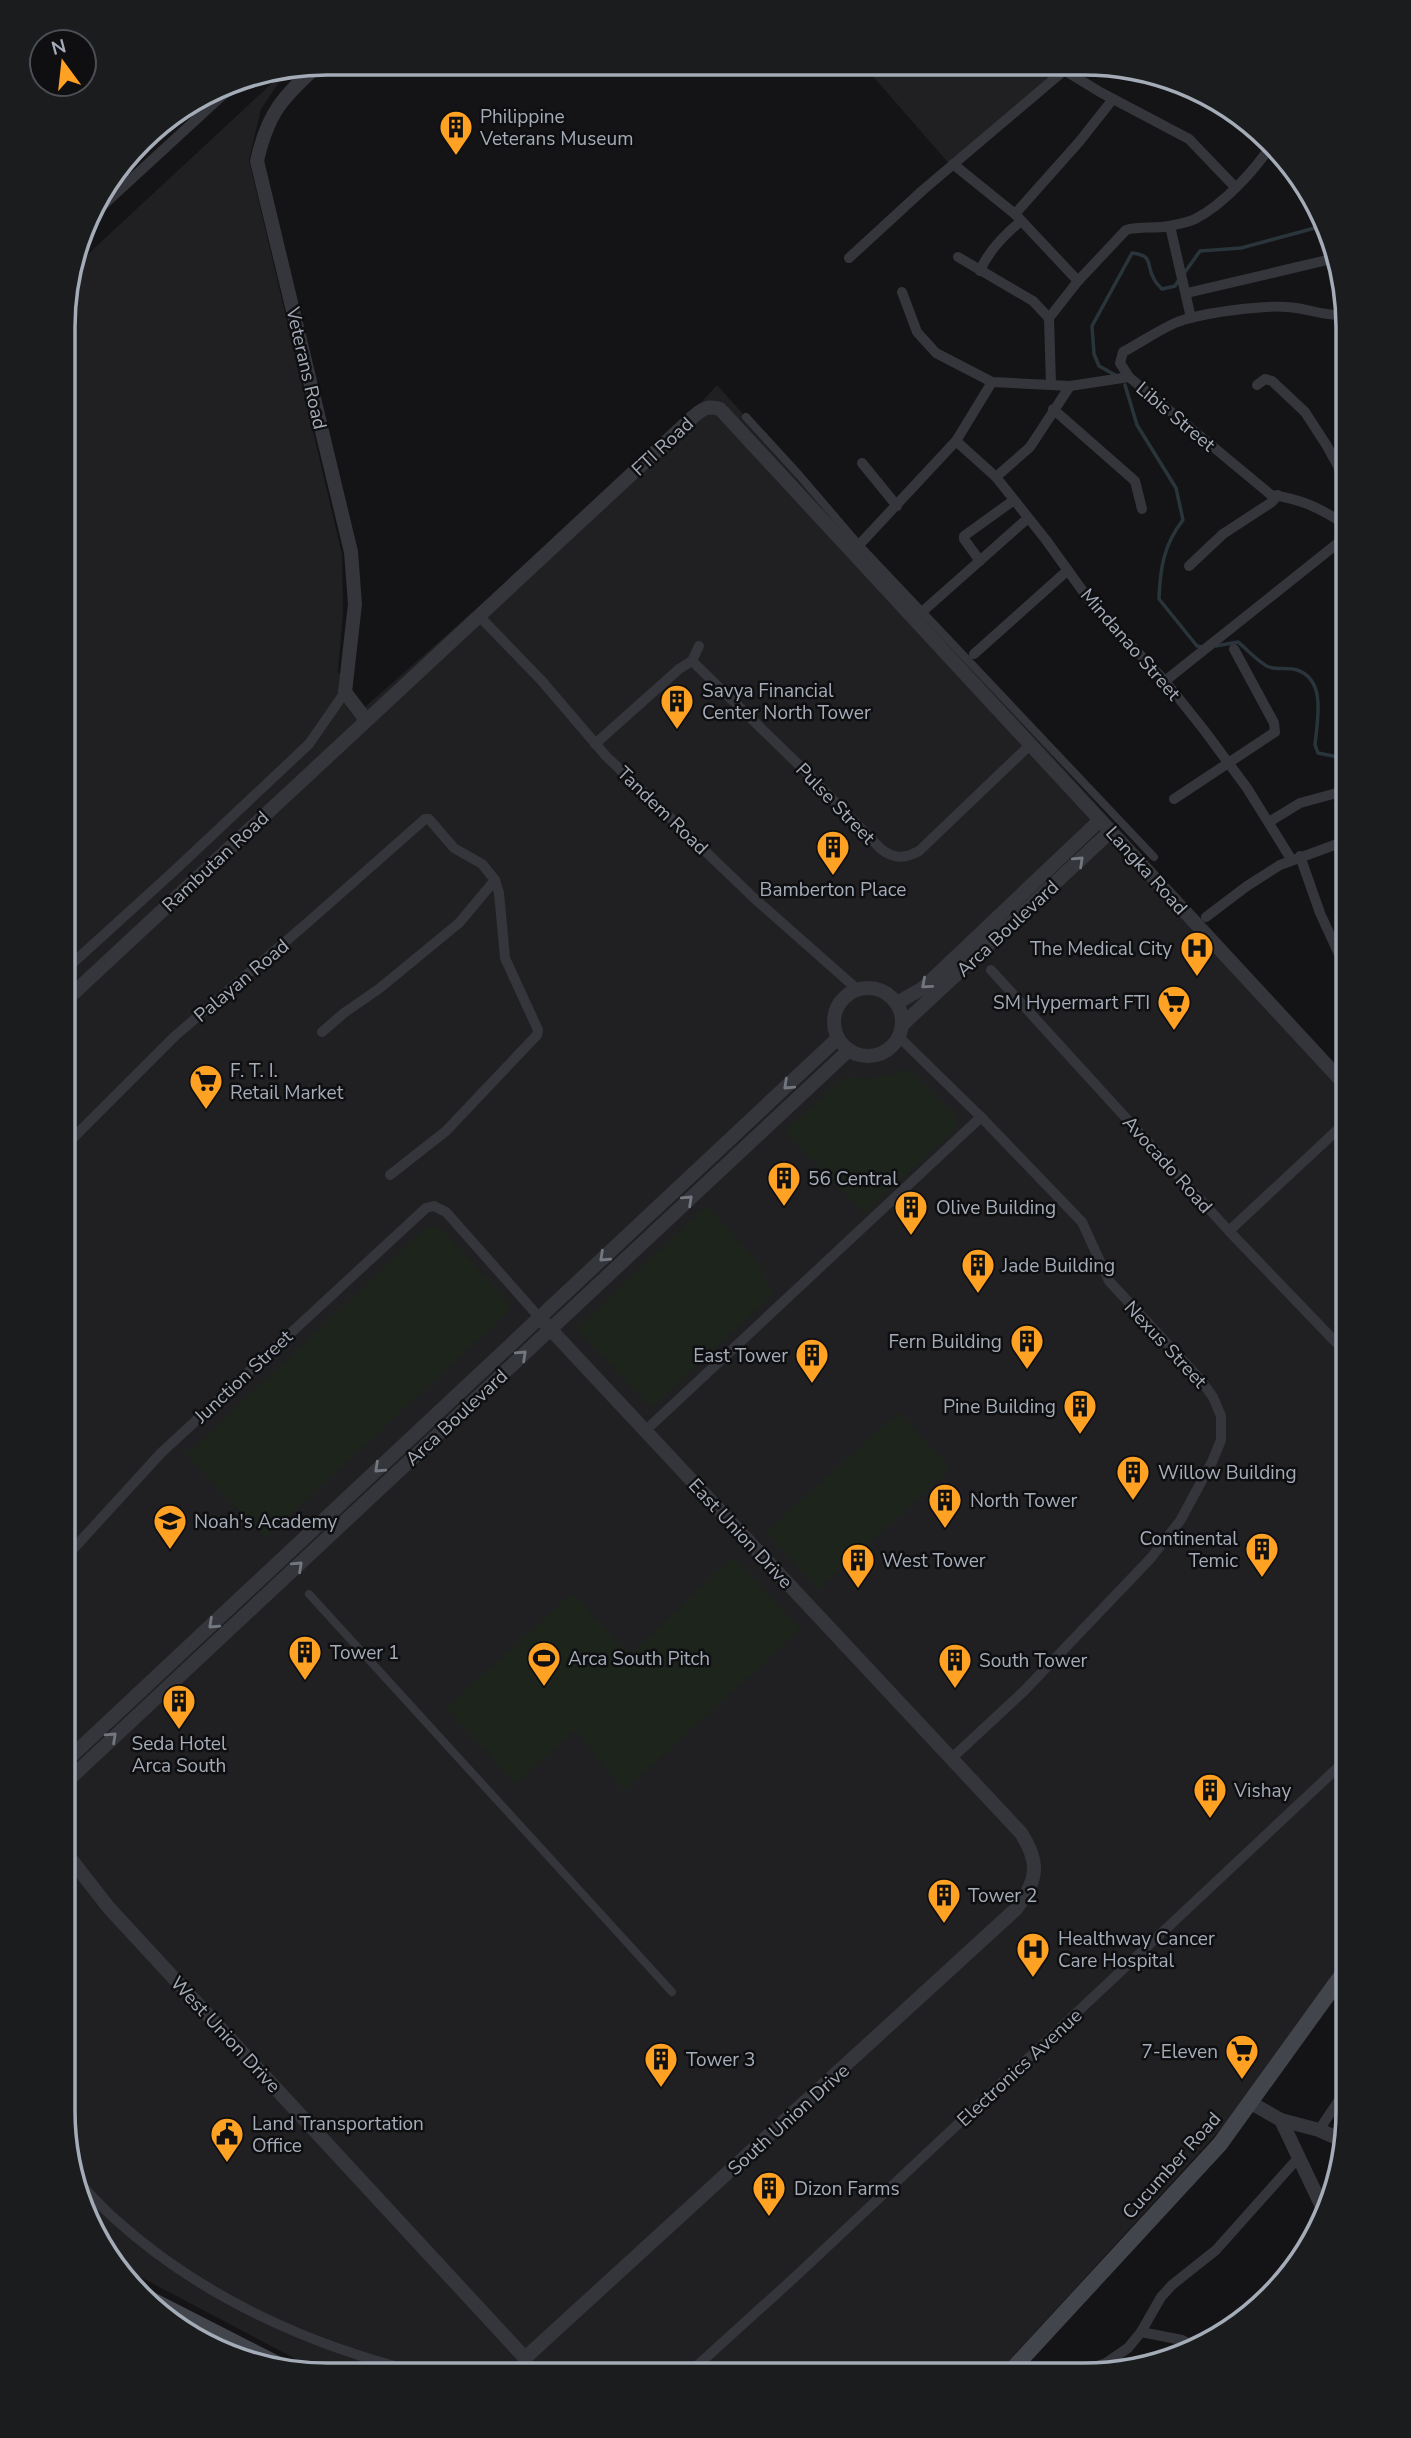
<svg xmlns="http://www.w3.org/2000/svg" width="1411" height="2438" viewBox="0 0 1411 2438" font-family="'Nunito Sans',sans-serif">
<rect width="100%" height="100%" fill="#141416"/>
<!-- built -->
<g fill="#202023">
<polygon points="864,66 1062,68 952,167"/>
<polygon points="287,71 261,109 249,160 342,554 343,613 338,672 365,707 626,476 696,408 717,385 1348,1082 1347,1952 1252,2095 996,2375 333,2373 307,2365 112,2262 77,2196 63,2111 65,293 73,268 284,72"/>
</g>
<!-- green -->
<g fill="#1c241c">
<path d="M 909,1069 L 956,1116 L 955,1129 L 864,1214 L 785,1131 L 845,1077 C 867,1080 888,1077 909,1069 Z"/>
<polygon points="707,1205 766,1272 761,1276 775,1292 652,1408 576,1329"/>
<polygon points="434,1226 440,1228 510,1304 509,1311 265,1538 186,1455 427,1227"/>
<polygon points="899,1412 951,1469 818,1589 766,1532"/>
<polygon points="733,1557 801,1629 624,1791 575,1730 516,1784 446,1708 572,1593 630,1655"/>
</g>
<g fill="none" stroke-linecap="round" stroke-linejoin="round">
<!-- stream -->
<g stroke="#29353b" stroke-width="3.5">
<polyline points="1185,272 1200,251 1241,248 1326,225"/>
<path d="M 1117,376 L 1099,366 L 1094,354 L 1092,326 L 1132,253 C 1155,256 1145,264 1154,279 C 1156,283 1159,286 1162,289 L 1175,286 L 1180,278"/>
<path d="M 1125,385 L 1137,425 L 1176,488 L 1183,520 C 1164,544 1160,568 1159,599 L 1197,646 L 1202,647"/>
<path d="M 1216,646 L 1238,642 C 1247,649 1259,663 1269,667 C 1277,670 1288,667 1297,670 C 1327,680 1317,721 1315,745 L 1318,753 L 1348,759"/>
</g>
<!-- pedestrian -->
<g stroke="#35363b" stroke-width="8">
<polyline points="746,417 800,476 859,545 1154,857"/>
<polyline points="309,1594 672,1992"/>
</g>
<!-- minor -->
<g stroke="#35363b" stroke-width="10">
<polyline points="1064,70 1100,92 1189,139 1235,187"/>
<polyline points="1267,151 1295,170"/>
<polyline points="953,164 1015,214 1078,281"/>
<polyline points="1015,214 1079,142 1113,99"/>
<polyline points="88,219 238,81"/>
<polyline points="1170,226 1191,318"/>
<polyline points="958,257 1033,301 1049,318"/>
<polyline points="849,258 923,190 1067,68"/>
<path d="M 980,271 C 988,251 1004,235 1021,221"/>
<polyline points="902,292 917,332 936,353 992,382 1070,386 1129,377"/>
<polyline points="1187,293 1336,258"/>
<path d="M 1346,315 C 1324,317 1309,308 1287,307 C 1263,305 1198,313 1175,323 C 1157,331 1140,343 1123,352 L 1120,363 L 1129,377 L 1271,495 C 1303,499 1321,509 1348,526"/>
<path d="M 1051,385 L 1049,318 L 1078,281 L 1126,230 C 1140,226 1155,229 1169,226 C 1177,224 1187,223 1195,219 C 1223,205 1255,170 1272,144"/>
<polyline points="1257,385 1265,379 1272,381 1305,412 1327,446 1338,466 1348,507"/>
<polyline points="1053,409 1135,481 1142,509"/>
<polyline points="956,441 996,477 1046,540 1095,608 1165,681 1204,730 1247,788 1291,859"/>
<polyline points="862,463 897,506"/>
<polyline points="996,477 1030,447 1070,386"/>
<polyline points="859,545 956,441 992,382"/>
<polyline points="980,561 964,539 964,536 1014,500"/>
<polyline points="1189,566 1223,534 1272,502 1278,495"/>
<polyline points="922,612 1028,518"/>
<polyline points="481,618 541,680 606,756 755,899 857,989"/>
<polyline points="974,654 1068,570"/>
<path d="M 692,661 L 803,769 L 881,849 C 894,859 904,859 919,851 L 1031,744"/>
<polyline points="692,661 699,646"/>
<polyline points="1165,681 1348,535"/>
<polyline points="595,744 679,669 692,661"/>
<polyline points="1174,799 1275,732 1274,723 1234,649"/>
<polyline points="1269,822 1300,803 1348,790"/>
<polyline points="1300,856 1320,913 1348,974"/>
<polyline points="1206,917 1247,886 1280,865 1348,840"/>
<polyline points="991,970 1229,1231 1348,1355"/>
<polyline points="64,971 174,871 309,744 345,692"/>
<polyline points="322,1032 344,1013 380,988 459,923 495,880"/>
<polyline points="899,1037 981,1117 1082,1222 1109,1281 1199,1378 1213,1397 1221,1416 1221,1440 1212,1462 1180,1521 1150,1559 1024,1691 952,1758"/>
<polyline points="64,1147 175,1036 306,924 425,819 429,819 454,848 482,864 495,880 499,893 505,958 538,1030 537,1035 446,1131 390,1175"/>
<polyline points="1229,1231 1348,1120"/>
<polyline points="645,1431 981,1117"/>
<polyline points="64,1559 161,1453 426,1208 434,1206 446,1212 539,1317"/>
<polyline points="1319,2130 1347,2088"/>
<path d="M 74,2177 C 87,2191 100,2206 115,2219 C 201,2297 310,2346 422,2373"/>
<polyline points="1141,2332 1182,2340 1196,2347"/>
<polyline points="688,2374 795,2277 1348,1758"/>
<polyline points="1073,2375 1106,2363 1128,2348 1141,2332 1161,2297 1172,2285 1216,2250 1299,2157"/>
</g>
<!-- tertiary -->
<g stroke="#35363b" stroke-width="14">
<path d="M 318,65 C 283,97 268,112 257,161 L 351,552 L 355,604 L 345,692 L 366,720"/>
<circle cx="868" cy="1022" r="34"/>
<path d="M 64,1002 C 274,806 485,613 693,417 C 702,409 708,405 720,409 L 1348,1088"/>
<polyline points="897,1003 923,988 1100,820"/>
<polyline points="903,1024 1111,831"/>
<polyline points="63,1764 838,1038"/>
<polyline points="63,1785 849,1050"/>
<polyline points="63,1849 109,1908 525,2358"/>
<polyline points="1251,2103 1281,2120 1319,2130 1344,2141"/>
<polyline points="1281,2120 1326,2215"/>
<path d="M 525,2358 L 1016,1909 C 1037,1881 1041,1864 1021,1833 L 539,1317"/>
<polyline points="523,2373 525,2358"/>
</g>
<!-- secondary -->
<g stroke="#42454c" stroke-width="16">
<polyline points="138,2293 295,2373"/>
<polyline points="1007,2375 1220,2144 1347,1968"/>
</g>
</g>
<!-- one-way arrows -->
<defs><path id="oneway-chevron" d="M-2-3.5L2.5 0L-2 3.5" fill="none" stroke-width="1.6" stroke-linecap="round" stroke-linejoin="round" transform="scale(1.75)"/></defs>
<g stroke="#727780">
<use href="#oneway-chevron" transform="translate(1079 861) rotate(-43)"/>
<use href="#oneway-chevron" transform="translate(926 984) rotate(139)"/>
<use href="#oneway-chevron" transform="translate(788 1085) rotate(137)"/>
<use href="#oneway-chevron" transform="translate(688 1200) rotate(-43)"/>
<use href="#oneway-chevron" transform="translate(604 1257) rotate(137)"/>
<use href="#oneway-chevron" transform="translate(522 1355) rotate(-43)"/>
<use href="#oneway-chevron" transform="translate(379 1468) rotate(137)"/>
<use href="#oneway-chevron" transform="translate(298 1566) rotate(-43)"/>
<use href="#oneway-chevron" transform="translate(213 1624) rotate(137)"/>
<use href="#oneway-chevron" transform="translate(112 1737) rotate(-43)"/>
</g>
<!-- icons -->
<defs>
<symbol id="building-pin" viewBox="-11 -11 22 30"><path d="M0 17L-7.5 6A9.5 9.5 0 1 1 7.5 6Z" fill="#ffa123" stroke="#0f0f11"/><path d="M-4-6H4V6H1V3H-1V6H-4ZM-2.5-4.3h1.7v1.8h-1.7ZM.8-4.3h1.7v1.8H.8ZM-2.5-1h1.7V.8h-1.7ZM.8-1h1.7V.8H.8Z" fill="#111"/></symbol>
<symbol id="hospital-pin" viewBox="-11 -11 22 30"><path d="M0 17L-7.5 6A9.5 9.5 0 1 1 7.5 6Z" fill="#ffa123" stroke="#0f0f11"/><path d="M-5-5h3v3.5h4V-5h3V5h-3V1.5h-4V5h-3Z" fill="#111"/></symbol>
<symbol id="supermarket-pin" viewBox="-11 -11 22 30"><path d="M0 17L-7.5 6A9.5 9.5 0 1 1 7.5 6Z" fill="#ffa123" stroke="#0f0f11"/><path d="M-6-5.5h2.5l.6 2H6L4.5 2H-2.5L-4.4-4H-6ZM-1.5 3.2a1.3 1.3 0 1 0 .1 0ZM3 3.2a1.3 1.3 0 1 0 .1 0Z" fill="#111"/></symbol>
<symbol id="school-pin" viewBox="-11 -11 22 30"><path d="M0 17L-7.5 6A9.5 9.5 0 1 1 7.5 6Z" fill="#ffa123" stroke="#0f0f11"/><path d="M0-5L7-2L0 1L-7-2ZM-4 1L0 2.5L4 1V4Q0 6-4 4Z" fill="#111"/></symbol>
<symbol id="stadium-pin" viewBox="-11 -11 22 30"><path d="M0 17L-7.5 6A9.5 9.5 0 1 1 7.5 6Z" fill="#ffa123" stroke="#0f0f11"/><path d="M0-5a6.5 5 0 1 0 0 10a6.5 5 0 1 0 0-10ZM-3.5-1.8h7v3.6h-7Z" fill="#111"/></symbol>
<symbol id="civic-pin" viewBox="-11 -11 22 30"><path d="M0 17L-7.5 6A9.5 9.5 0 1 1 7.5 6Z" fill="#ffa123" stroke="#0f0f11"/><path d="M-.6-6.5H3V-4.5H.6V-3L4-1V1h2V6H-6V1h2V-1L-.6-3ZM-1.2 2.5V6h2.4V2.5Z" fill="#111"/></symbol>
</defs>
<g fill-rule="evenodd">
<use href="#building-pin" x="437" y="108" width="38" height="52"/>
<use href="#building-pin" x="658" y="682" width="38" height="52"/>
<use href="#building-pin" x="814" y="828" width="38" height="52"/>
<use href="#hospital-pin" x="1178" y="929" width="38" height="52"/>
<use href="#supermarket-pin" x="1155" y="983" width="38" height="52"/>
<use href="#supermarket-pin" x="187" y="1062" width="38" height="52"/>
<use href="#building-pin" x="765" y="1159" width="38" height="52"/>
<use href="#building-pin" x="892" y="1188" width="38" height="52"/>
<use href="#building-pin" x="959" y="1246" width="38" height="52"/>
<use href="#building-pin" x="1008" y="1322" width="38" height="52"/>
<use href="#building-pin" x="793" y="1336" width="38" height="52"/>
<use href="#building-pin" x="1061" y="1387" width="38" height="52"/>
<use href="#building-pin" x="1114" y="1453" width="38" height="52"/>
<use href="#building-pin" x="926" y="1481" width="38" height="52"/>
<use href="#school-pin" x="151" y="1502" width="38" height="52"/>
<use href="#building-pin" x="1243" y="1530" width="38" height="52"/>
<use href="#building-pin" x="839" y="1541" width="38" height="52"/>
<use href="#building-pin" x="286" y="1633" width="38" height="52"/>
<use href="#stadium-pin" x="525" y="1639" width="38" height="52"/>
<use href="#building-pin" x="936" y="1641" width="38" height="52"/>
<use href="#building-pin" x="160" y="1682" width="38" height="52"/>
<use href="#building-pin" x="1191" y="1771" width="38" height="52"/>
<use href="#building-pin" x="925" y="1876" width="38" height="52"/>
<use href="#hospital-pin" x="1014" y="1930" width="38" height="52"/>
<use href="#supermarket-pin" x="1223" y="2032" width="38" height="52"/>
<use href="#building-pin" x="642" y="2040" width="38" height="52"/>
<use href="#civic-pin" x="208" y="2115" width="38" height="52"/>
<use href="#building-pin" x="750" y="2169" width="38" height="52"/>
</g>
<g text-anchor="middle" stroke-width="5" stroke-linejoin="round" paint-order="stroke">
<!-- poi labels -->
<g font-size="19" fill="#a4acb8" stroke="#0f0f11" text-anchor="start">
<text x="480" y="123">Philippine<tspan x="480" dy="22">Veterans Museum</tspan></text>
<text x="702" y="697">Savya Financial<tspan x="702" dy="22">Center North Tower</tspan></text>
<text x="833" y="896" text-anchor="middle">Bamberton Place</text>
<text x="1172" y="955" text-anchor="end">The Medical City</text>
<text x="1150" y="1009" text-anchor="end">SM Hypermart FTI</text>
<text x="230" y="1077">F. T. I.<tspan x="230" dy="22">Retail Market</tspan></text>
<text x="808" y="1185">56 Central</text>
<text x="936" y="1214">Olive Building</text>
<text x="1002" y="1272">Jade Building</text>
<text x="1002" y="1348" text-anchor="end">Fern Building</text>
<text x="788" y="1362" text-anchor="end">East Tower</text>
<text x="1056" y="1413" text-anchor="end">Pine Building</text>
<text x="1158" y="1479">Willow Building</text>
<text x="970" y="1507">North Tower</text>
<text x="194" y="1528">Noah's Academy</text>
<text x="1238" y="1545" text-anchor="end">Continental<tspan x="1238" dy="22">Temic</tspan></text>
<text x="882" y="1567">West Tower</text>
<text x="330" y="1659">Tower 1</text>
<text x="568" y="1665">Arca South Pitch</text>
<text x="979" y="1667">South Tower</text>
<text x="179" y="1750" text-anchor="middle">Seda Hotel<tspan x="179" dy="22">Arca South</tspan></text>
<text x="1234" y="1797">Vishay</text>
<text x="968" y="1902">Tower 2</text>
<text x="1058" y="1945">Healthway Cancer<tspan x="1058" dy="22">Care Hospital</tspan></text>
<text x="1218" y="2058" text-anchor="end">7-Eleven</text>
<text x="686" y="2066">Tower 3</text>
<text x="252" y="2130">Land Transportation<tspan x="252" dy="22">Office</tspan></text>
<text x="794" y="2195">Dizon Farms</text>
</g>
<!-- street labels -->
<g font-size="19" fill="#a4acb8" stroke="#0f0f11">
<text transform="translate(307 368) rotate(77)" y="7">Veterans Road</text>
<text transform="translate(1176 416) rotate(40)" y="7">Libis Street</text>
<text transform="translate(662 446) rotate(-43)" y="7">FTI Road</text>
<text transform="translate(1131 644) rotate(49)" y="7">Mindanao Street</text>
<text transform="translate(836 803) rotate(46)" y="7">Pulse Street</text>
<text transform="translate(663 810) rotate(44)" y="7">Tandem Road</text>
<text transform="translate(215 861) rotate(-43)" y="7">Rambutan Road</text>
<text transform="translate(1147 870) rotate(48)" y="7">Langka Road</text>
<text transform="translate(1007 928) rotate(-43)" y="7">Arca Boulevard</text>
<text transform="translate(241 980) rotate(-40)" y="7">Palayan Road</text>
<text transform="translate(1168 1164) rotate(48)" y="7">Avocado Road</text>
<text transform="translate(1166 1344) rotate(47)" y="7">Nexus Street</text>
<text transform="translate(243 1376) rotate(-43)" y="7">Junction Street</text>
<text transform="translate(456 1417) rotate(-43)" y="7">Arca Boulevard</text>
<text transform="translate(741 1533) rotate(47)" y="7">East Union Drive</text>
<text transform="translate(226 2034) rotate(47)" y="7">West Union Drive</text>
<text transform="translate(1019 2067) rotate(-43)" y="7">Electronics Avenue</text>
<text transform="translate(788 2119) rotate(-42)" y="7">South Union Drive</text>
<text transform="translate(1171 2165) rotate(-48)" y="7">Cucumber Road</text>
</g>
</g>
<!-- crop -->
<path d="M0 0H1411V2438H0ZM327 75H1084A252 252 0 0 1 1336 327V2111A252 252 0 0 1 1084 2363H327A252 252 0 0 1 75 2111V327A252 252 0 0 1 327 75Z" fill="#1b1c1e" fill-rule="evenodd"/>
<path fill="none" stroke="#a4acb8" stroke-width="3.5" d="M327 75H1084A252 252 0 0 1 1336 327V2111A252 252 0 0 1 1084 2363H327A252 252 0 0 1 75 2111V327A252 252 0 0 1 327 75Z"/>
<!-- north arrow -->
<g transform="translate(63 63) rotate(345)"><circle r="33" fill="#0f0f11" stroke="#4b4e54" stroke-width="2"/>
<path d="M0-5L12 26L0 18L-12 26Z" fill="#ffa123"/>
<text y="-10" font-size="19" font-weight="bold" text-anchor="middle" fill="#a4acb8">N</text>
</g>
</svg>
